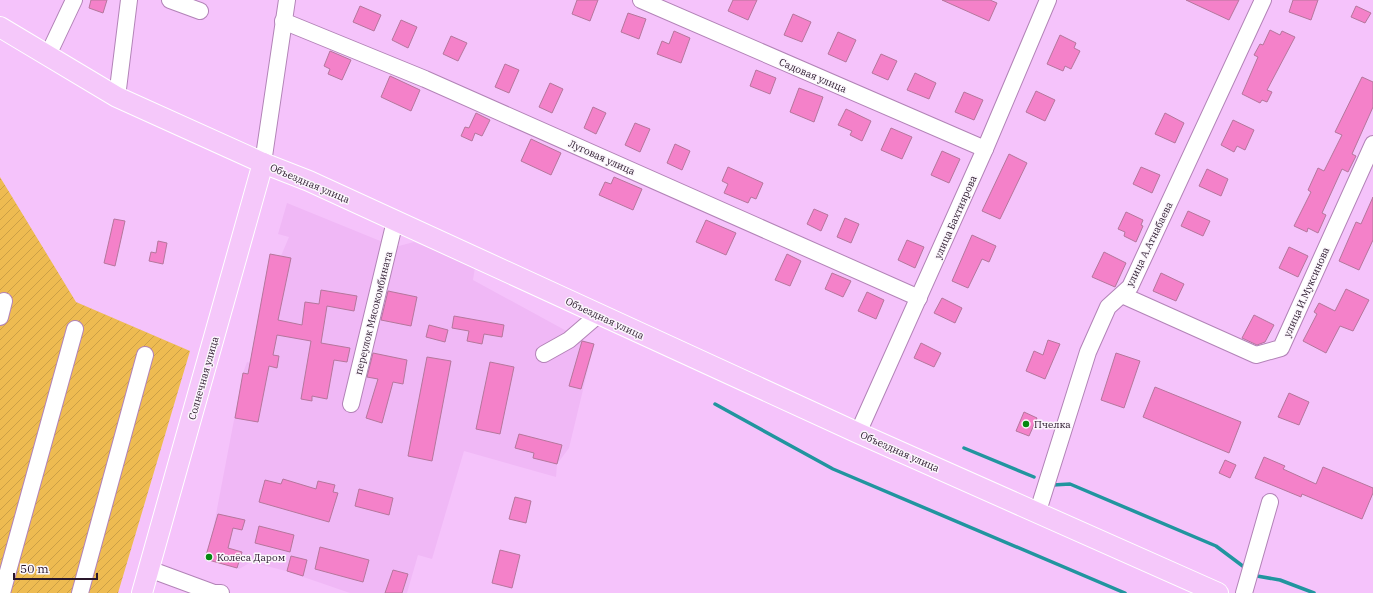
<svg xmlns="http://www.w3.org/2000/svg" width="1373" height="593" viewBox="0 0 1373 593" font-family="'IBM Plex Serif',serif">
<defs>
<pattern id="garden-furrows" width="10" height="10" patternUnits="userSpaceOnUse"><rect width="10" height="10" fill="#eebb51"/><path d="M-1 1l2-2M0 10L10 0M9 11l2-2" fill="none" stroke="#cca047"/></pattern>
</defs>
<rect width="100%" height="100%" fill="#f5c3fb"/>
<!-- built -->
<polygon fill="#f0b8f6" points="287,203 395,247 414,242 475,267 473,280 583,340 594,344 569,448 557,464 556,477 464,451 432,559 418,555 407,593 350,593 286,571 251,562 239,569 205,559 213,530 243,373 247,362 250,363 270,254 281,256 289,237 278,234"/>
<!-- garden -->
<polygon fill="url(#garden-furrows)" points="0,177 76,302 190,351 118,593 0,593"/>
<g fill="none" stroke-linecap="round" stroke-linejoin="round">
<!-- stream -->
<g stroke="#21959f" stroke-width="3.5">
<polyline points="715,404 833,469 1125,593"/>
<polyline points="964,448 1034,477"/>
<polyline points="1053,485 1070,484 1216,546 1244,567"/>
<polyline points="1257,576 1280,580 1314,593"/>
</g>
</g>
<!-- building -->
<g fill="#f481c9" stroke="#b5769c">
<polygon points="91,0 107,0 103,13 89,8"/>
<polygon points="577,0 598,0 590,21 572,14"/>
<polygon points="733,0 757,0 748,20 728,11"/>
<polygon points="942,0 990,0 997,3 989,21"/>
<polygon points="1186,0 1239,0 1229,20"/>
<polygon points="1293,0 1318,0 1311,20 1289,12"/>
<polygon points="360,6 381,15 374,31 353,22"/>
<polygon points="1356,6 1371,13 1365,23 1351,17"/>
<polygon points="628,13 646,19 639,39 621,32"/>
<polygon points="793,14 811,22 802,42 784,35"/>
<polygon points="401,20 417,27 408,48 392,40"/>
<polygon points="1270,30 1280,35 1282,31 1295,37 1267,90 1272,92 1267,102 1262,100 1260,103 1242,94 1258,57 1254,55 1260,44 1263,45"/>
<polygon points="674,31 690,38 681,63 657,54 662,41 669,44"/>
<polygon points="838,32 856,40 846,62 828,54"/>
<polygon points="1060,35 1076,43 1074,48 1080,51 1071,69 1065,66 1063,71 1047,64"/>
<polygon points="451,36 467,43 458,61 443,54"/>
<polygon points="330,51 351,60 342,80 328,74 330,69 324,66"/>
<polygon points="881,54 897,61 888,80 872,73"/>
<polygon points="505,64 519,70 509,93 495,87"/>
<polygon points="756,70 776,78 770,94 750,86"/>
<polygon points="915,73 936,83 929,99 907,90"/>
<polygon points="390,76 420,90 411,111 381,97"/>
<polygon points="1362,77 1373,82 1373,107 1352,154 1356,156 1348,172 1342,169 1322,213 1326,215 1318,233 1308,228 1307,232 1294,226 1311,192 1308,190 1318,168 1324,171 1342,135 1335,132"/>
<polygon points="550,83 563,89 552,113 539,107"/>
<polygon points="799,88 823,97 814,122 790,112"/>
<polygon points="1036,91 1055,100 1045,121 1026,112"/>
<polygon points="964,92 983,100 974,120 955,112"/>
<polygon points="593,107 606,113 596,134 584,128"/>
<polygon points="846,109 871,121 862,141 850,135 852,131 838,125"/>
<polygon points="476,113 490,120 482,136 475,133 472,141 461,136 465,127 469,128"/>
<polygon points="1165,113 1184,123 1175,143 1155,134"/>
<polygon points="1233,120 1254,130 1245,150 1237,146 1234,152 1221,145"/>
<polygon points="635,123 650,129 640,152 625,145"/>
<polygon points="891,128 912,137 902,159 881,150"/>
<polygon points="531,139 561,153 551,175 521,161"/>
<polygon points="675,144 690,151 682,170 667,163"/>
<polygon points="942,151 960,159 949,183 931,175"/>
<polygon points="1009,154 1027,163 1000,219 982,211"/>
<polygon points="728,167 763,183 756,199 751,197 748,203 724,193 728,184 722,181"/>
<polygon points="1141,167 1160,175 1152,193 1133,184"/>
<polygon points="1207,169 1228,179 1221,196 1199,186"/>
<polygon points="614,177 642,189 633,210 599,195 605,182 611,184"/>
<polygon points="1373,197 1373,240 1359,270 1339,261 1356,222 1361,224"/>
<polygon points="814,209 828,215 821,231 807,224"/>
<polygon points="1188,211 1210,221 1203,236 1181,226"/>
<polygon points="1126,212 1143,220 1141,225 1143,226 1136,242 1124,236 1125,232 1118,229"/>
<polygon points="845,218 859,224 851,243 837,237"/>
<polygon points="114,219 125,221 115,266 104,263"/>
<polygon points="706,220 736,233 726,255 696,242"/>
<polygon points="972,235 996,246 989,262 982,259 968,288 952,281"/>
<polygon points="907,240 924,247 915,268 898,260"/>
<polygon points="158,241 167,243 163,264 149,261 151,252 156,253"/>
<polygon points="1289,247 1308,256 1298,277 1279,268"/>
<polygon points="1104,252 1126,263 1115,287 1092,277"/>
<polygon points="270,254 291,258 278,320 302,325 305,302 319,304 321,290 357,296 354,311 327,306 321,343 350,348 347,362 334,360 327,399 312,396 312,401 301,399 311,341 277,335 273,355 279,356 277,368 269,366 258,422 235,418 243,373 248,374"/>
<polygon points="787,254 801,261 790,286 775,280"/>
<polygon points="832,273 851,281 843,297 825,289"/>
<polygon points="1161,273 1184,284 1176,301 1153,291"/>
<polygon points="1346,289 1369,300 1353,331 1340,326 1326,353 1303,341 1317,314 1314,312 1319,303 1335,311"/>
<polygon points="388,291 417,297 411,326 381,320"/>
<polygon points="867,292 884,300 876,319 858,311"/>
<polygon points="942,298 962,308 955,323 934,313"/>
<polygon points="1254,315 1274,325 1265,342 1257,345 1242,338"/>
<polygon points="454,316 504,325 502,337 484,334 482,344 467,341 469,331 452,328"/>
<polygon points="429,325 448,330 445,342 426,337"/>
<polygon points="1048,340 1060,344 1045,379 1026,371 1034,351 1043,355"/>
<polygon points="582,341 594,344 581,389 569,386"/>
<polygon points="921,343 941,353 934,367 914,358"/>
<polygon points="373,353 407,360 403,384 393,382 382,423 366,418 378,379 367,377"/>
<polygon points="1116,353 1140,361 1124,408 1101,400"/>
<polygon points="427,357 451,361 432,461 408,456"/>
<polygon points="490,362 514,367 500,434 476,429"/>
<polygon points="1155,387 1241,422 1229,453 1143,417"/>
<polygon points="1289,393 1309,402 1299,425 1278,417"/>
<polygon points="1024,412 1037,418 1029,436 1016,431"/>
<polygon points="519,434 562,445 557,464 533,458 534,453 515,448"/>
<polygon points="1264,457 1285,466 1283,469 1316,484 1323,467 1373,488 1373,493 1362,519 1302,494 1301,497 1255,478"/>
<polygon points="1225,460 1236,465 1230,478 1219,473"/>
<polygon points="283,479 316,489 318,481 335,485 333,492 338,493 329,522 259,502 265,480 281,484"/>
<polygon points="359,489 393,498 389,515 355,506"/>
<polygon points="515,497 531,501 526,523 509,519"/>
<polygon points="218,514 245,520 242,530 233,528 228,548 242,552 237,568 205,559"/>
<polygon points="259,526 294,535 290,552 255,543"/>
<polygon points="320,547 369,560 363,582 315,569"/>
<polygon points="500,550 520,555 512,588 492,583"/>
<polygon points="291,556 307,560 303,576 287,571"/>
<polygon points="393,570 408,574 402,593 385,593"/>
</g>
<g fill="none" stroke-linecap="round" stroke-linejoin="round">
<defs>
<g id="minor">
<polyline points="170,0 200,11"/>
<polyline points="641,0 985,149"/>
<polyline points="283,21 425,79 919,298"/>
<polyline points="48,55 74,0"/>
<polyline points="117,97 129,0"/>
<polyline points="263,163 287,0"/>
<polyline points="1122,295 1256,355 1281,348 1373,144"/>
<polyline points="0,317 4,301"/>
<polyline points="544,354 569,340 598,315"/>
<polyline points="351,404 395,221"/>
<polyline points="858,433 985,149 1048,0"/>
<polyline points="1038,511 1088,352 1108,307 1130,287 1263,0"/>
<polyline points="149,569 214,593 221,593"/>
<polyline points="2,593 75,329"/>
<polyline points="80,593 145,355"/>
<polyline points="1244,593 1270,502"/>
</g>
<g id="major">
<polyline points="0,27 117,97 263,163 309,181 858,433 1218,593"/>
<polyline points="142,593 263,163"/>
</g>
</defs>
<!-- minor casing -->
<use href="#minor" stroke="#b283b7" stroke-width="18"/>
<!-- major casing -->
<use href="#major" stroke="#fff" stroke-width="22"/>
<!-- minor -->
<use href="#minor" stroke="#fff" stroke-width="16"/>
<!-- major -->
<use href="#major" stroke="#f5c8fa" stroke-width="20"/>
</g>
<!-- markers -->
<g fill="#058911" stroke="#fbf6fc" stroke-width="1.5">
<circle cx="1026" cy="424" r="4"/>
<circle cx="209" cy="557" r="4"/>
</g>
<g text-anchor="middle" stroke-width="3" stroke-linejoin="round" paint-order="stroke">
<!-- street labels -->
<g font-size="10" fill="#29172b" stroke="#fbf6fc">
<text transform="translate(813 75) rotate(23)" y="4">Садовая улица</text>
<text transform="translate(602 157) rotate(24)" y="4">Луговая улица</text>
<text transform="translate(310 183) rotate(23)" y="4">Объездная улица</text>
<text transform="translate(955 217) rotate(-66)" y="4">улица Бахтиярова</text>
<text transform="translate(1149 244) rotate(-64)" y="4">улица А.Атнабаева</text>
<text transform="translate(1306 292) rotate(-66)" y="4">улица И.Муксинова</text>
<text transform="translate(373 313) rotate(-76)" y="4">переулок Мясокомбината</text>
<text transform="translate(605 318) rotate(25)" y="4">Объездная улица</text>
<text transform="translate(203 378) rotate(-74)" y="4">Солнечная улица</text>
<text transform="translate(900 451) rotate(24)" y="4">Объездная улица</text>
</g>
<!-- poi labels -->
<g font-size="10" fill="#29172b" stroke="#fbf6fc" text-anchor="start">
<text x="1034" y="428">Пчелка</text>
<text x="217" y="561">Колёса Даром</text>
</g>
</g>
<!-- scale -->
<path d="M14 573v6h83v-6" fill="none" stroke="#29172b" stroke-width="2"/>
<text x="20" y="573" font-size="12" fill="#29172b" stroke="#fbf6fc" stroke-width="3" paint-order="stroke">50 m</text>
</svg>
